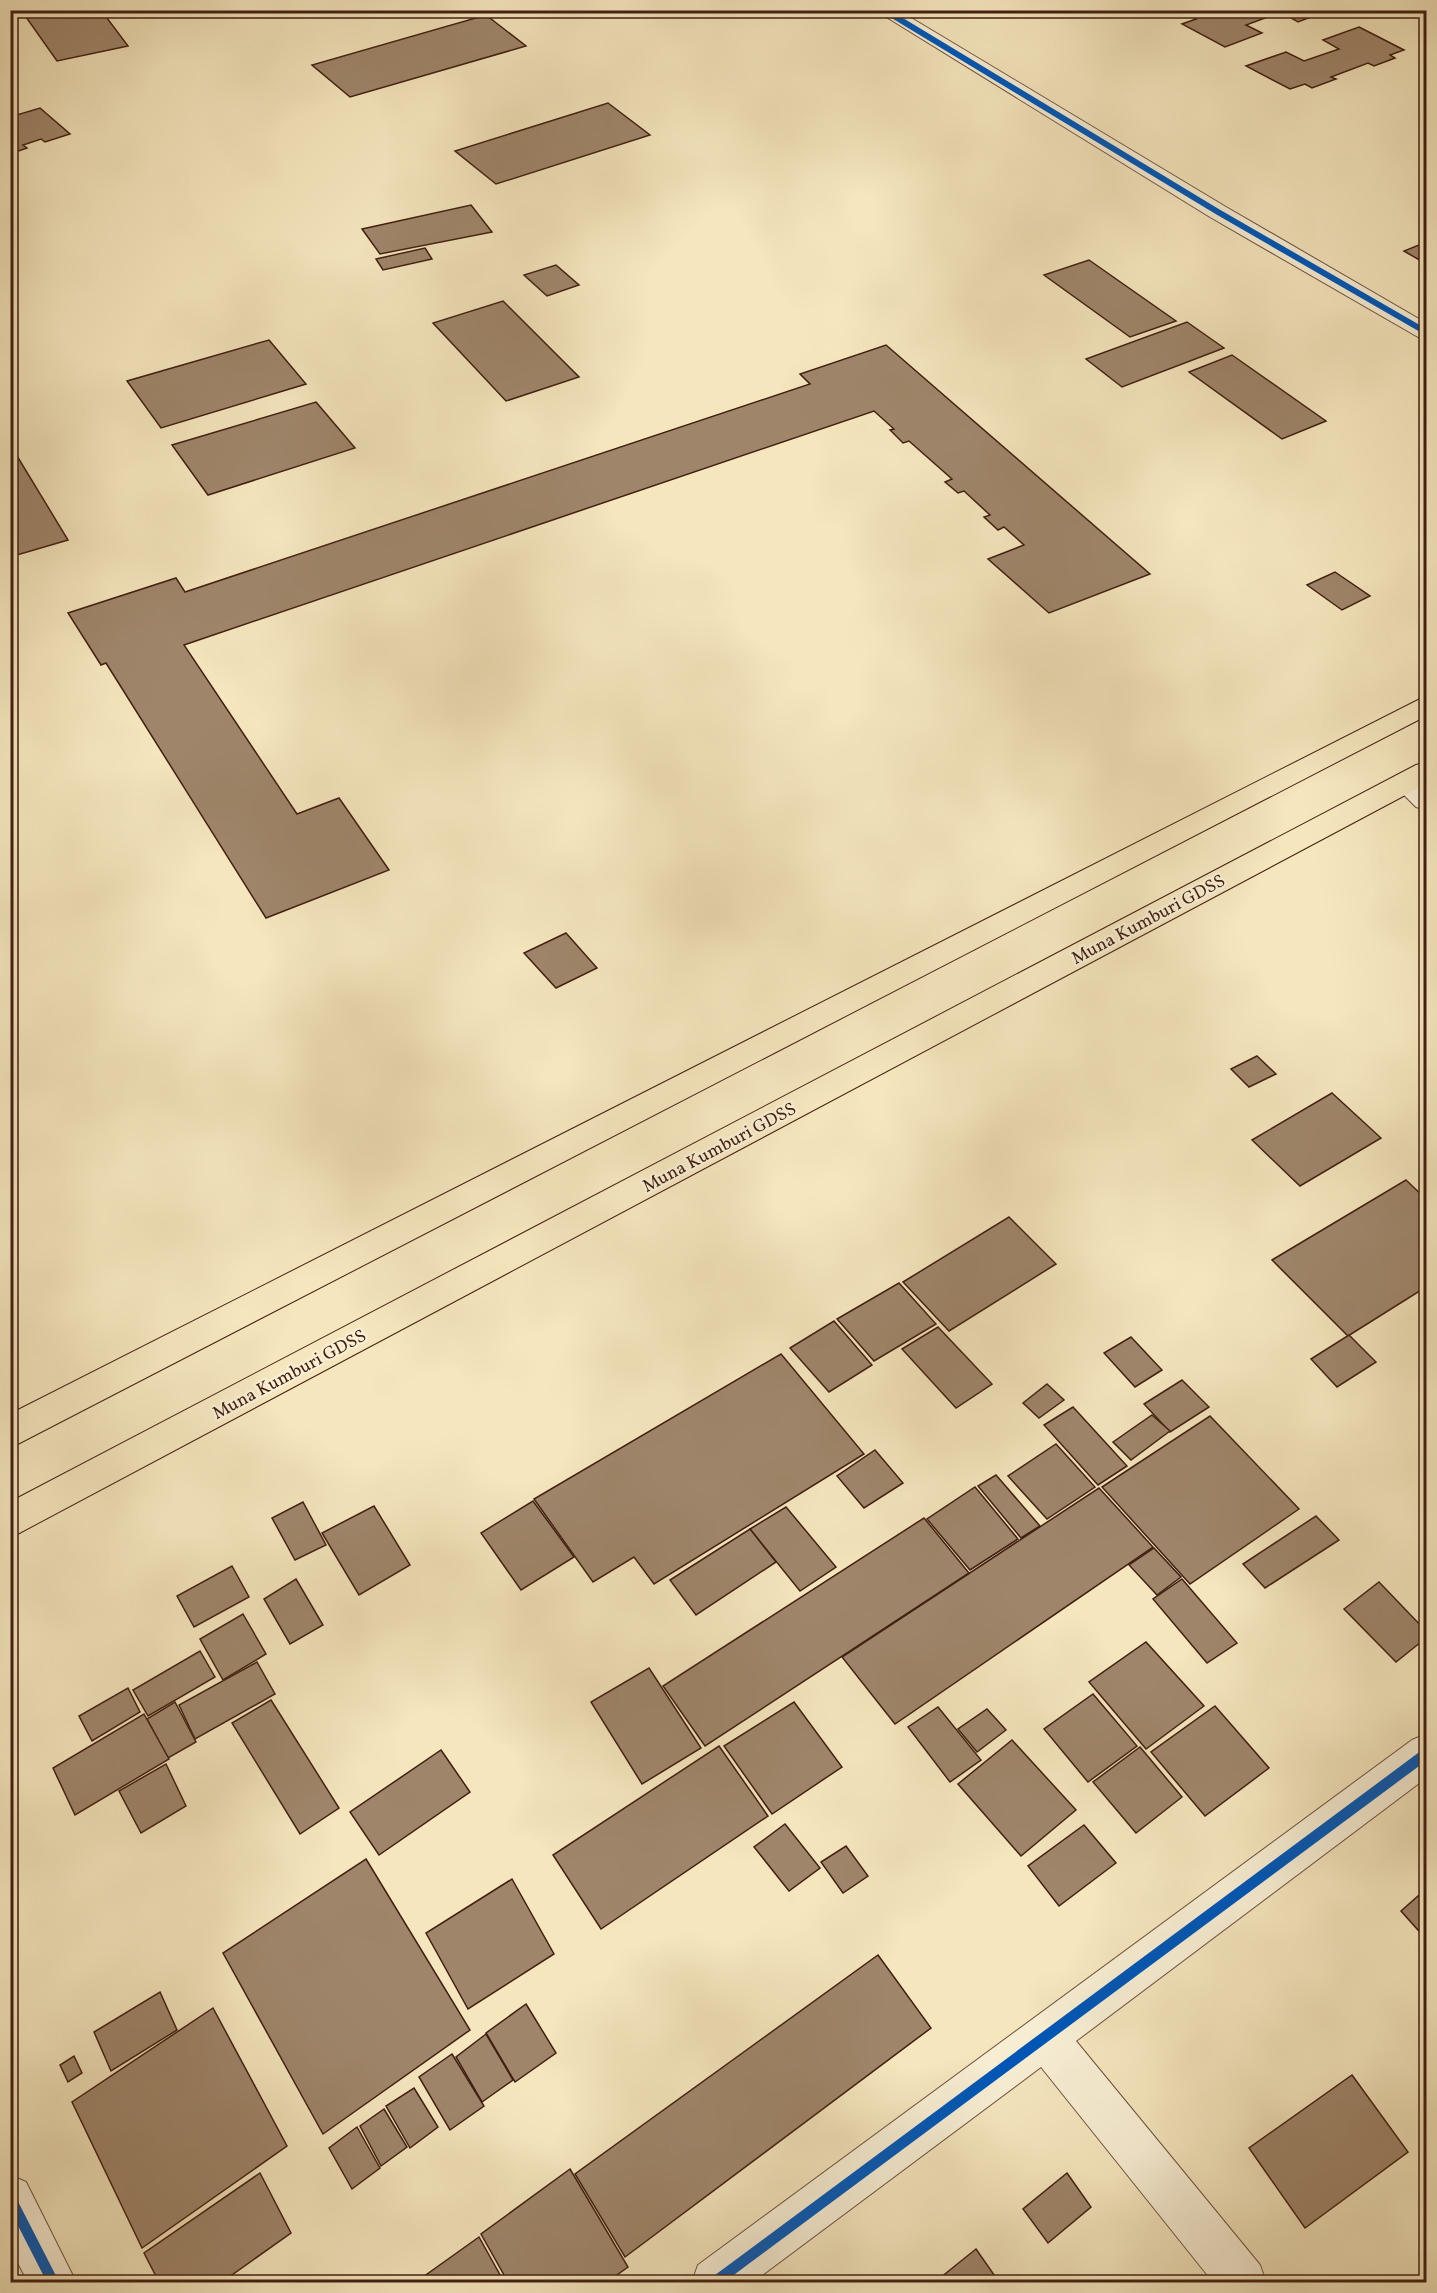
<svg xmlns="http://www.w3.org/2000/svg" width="1437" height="2293" viewBox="0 0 1437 2293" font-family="Vollkorn,serif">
<rect width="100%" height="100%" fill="#f5e6be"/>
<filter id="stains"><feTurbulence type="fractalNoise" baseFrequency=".00333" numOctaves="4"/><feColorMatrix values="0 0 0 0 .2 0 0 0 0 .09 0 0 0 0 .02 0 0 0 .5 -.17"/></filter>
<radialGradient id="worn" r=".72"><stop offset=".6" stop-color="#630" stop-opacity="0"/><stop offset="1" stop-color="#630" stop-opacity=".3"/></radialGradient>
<!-- building -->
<g fill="#9f866b" stroke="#411f11" stroke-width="1.5">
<polygon points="21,10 101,10 128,46 57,61"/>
<polygon points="1207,10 1217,11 1329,10 1298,22 1281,12 1246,25 1262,33 1225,47 1182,24 1196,19 1191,16"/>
<polygon points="486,15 526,46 350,97 312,65"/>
<polygon points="1359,27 1404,50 1390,55 1395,58 1374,66 1368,63 1331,77 1336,79 1312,88 1305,84 1290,89 1246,66 1286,52 1304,61 1339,49 1323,40"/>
<polygon points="608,103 650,135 496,184 455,151"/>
<polygon points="40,108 70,134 45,142 41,139 23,145 27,148 10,154 10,117"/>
<polygon points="471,205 492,232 380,254 362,229"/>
<polygon points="1426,242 1426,258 1421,261 1404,251"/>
<polygon points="425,248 432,259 383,270 376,259"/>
<polygon points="1089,260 1176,321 1130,337 1044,275"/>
<polygon points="556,265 579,285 547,296 524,275"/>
<polygon points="503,301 579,377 506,401 433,323"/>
<polygon points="1187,322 1224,348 1122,387 1086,359"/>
<polygon points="269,340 306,384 161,428 127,381"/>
<polygon points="886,345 1150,574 1049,613 988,559 1024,545 1004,527 998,530 984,517 990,515 964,491 958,493 945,482 952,479 909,441 903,443 890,430 894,429 874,411 184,645 297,814 339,798 389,870 266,918 106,663 101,665 68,613 176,578 185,592 810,384 800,374"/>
<polygon points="1232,355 1326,421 1282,439 1189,372"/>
<polygon points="316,402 355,448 208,495 172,445"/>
<polygon points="14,451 68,540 10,557 10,452"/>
<polygon points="1335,572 1370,596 1342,610 1307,585"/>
<polygon points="566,933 597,968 556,988 524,953"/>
<polygon points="1257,1056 1276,1074 1249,1087 1231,1069"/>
<polygon points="1332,1093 1381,1138 1300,1186 1252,1140"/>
<polygon points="1406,1180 1426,1199 1426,1287 1348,1336 1272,1260"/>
<polygon points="1009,1217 1056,1264 949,1331 903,1282"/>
<polygon points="899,1283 936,1324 874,1361 837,1319"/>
<polygon points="834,1321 872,1365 829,1392 790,1348"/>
<polygon points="938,1327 992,1384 956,1408 902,1349"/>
<polygon points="1349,1335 1376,1362 1337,1387 1311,1359"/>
<polygon points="1131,1337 1162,1370 1135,1387 1104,1353"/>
<polygon points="781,1354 864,1454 654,1584 634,1557 593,1582 534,1499"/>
<polygon points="1182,1380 1209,1407 1170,1432 1144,1404"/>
<polygon points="1047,1384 1064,1400 1039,1418 1023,1403"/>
<polygon points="1073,1407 1127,1466 1098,1485 1044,1425"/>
<polygon points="1152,1415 1170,1431 1131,1460 1113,1442"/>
<polygon points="1210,1416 1299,1509 1190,1584 1102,1487"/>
<polygon points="1056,1444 1095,1487 1047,1519 1008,1476"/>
<polygon points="875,1450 903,1483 864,1508 837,1476"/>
<polygon points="996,1475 1040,1526 1021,1538 978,1486"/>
<polygon points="975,1487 1018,1539 970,1570 927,1519"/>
<polygon points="1099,1488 1153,1547 895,1724 842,1657"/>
<polygon points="533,1501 574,1557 521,1590 481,1533"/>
<polygon points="303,1502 326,1545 295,1560 272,1518"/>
<polygon points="374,1506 410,1565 359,1595 322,1533"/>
<polygon points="786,1507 836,1567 800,1591 750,1529"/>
<polygon points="1316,1516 1339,1540 1265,1588 1243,1564"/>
<polygon points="924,1518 969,1573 705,1746 663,1686"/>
<polygon points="750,1529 776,1562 696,1615 670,1580"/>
<polygon points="1154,1548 1181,1577 1157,1595 1129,1565"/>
<polygon points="232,1566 249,1597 194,1627 177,1596"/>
<polygon points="296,1579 323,1625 290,1644 264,1599"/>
<polygon points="1182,1579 1237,1643 1207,1663 1153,1599"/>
<polygon points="1379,1582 1426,1631 1426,1638 1396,1662 1344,1609"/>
<polygon points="243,1614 266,1654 223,1680 200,1639"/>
<polygon points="1146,1642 1204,1706 1146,1749 1089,1682"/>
<polygon points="200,1651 215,1677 148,1716 133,1690"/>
<polygon points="257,1662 275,1694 195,1739 179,1705"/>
<polygon points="649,1668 701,1748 642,1784 591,1702"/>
<polygon points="128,1688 140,1712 92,1741 79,1716"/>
<polygon points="1093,1694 1137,1746 1088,1782 1044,1729"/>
<polygon points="271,1700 339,1808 300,1834 232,1723"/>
<polygon points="175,1702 196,1742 168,1758 147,1719"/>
<polygon points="794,1702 842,1767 772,1814 724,1746"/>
<polygon points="1215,1706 1269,1768 1205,1816 1151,1752"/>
<polygon points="938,1707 981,1760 950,1782 908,1727"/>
<polygon points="987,1709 1006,1730 977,1752 958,1729"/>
<polygon points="144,1714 169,1759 75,1815 53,1768"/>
<polygon points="1012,1740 1076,1810 1021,1856 958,1784"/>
<polygon points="719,1746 768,1816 601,1929 553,1855"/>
<polygon points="1140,1747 1182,1797 1136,1833 1093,1782"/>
<polygon points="441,1750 470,1792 379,1855 350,1812"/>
<polygon points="166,1764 186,1806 141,1833 119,1791"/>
<polygon points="785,1824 820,1868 789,1891 754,1847"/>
<polygon points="1084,1825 1116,1863 1059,1906 1028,1866"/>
<polygon points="846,1846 868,1876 843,1893 821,1862"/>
<polygon points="366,1859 470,2030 323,2134 223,1953"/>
<polygon points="512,1879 554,1954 468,2009 426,1933"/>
<polygon points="1426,1889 1426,1939 1401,1911"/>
<polygon points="878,1955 931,2028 625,2257 575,2174"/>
<polygon points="160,1992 177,2030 111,2071 94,2032"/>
<polygon points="526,2004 556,2053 515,2082 486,2033"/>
<polygon points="213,2008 287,2146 142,2248 72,2102"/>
<polygon points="486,2034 513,2080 482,2102 456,2057"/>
<polygon points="452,2054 484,2106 450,2130 419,2077"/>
<polygon points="74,2056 82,2073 68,2082 60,2065"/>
<polygon points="1352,2075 1408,2152 1305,2228 1249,2148"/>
<polygon points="414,2088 438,2127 410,2148 386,2106"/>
<polygon points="384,2109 407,2147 381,2166 360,2126"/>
<polygon points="357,2127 380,2168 352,2189 329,2148"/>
<polygon points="570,2169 628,2267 607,2282 508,2282 481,2234"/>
<polygon points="260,2173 291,2233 222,2282 159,2282 144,2253"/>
<polygon points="1067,2173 1091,2207 1048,2243 1023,2209"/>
<polygon points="479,2237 504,2282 416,2282"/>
<polygon points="976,2249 999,2282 935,2282"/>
</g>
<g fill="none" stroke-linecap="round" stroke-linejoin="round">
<defs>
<g id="minor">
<polygon points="875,10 898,10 1226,207 1426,323 1426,339 1418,337 1210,217"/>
<polygon points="1406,773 1416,776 1426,785 1426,810 1416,807 1392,783 1396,776"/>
<polygon points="1426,1734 1426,1778 1076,2041 1260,2265 1266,2282 1213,2282 1041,2067 753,2282 692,2282 698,2265 1412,1740"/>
<polygon points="10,2175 26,2182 76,2282 28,2282 10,2248"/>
</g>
<g id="trunk">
<polygon points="1426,696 1426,716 10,1448 10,1414"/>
<polygon points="1426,762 1426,784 10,1538 10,1502 1416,765"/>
</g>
</defs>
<!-- minor casing -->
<use href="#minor" stroke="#6e513c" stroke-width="2"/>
<!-- trunk casing -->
<use href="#trunk" stroke="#411f11" stroke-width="2"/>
<!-- minor -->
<use href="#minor" fill="#f8efd5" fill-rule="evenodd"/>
<!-- trunk -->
<use href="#trunk" fill="#f5e6be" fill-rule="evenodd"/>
<defs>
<polyline id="cycleway-far1" points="884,10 1218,212 1426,332"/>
<g id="cycleway">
<polyline points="10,2198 53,2282"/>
<polyline points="715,2282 1426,1754"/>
</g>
</defs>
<!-- cycleway-far1 casing -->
<use href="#cycleway-far1" stroke="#f8efd5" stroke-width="8"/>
<!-- cycleway casing -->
<use href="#cycleway" stroke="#f8efd5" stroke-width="15"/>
<!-- cycleway-far1 -->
<use href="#cycleway-far1" stroke="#0057b8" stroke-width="6"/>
<!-- cycleway -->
<use href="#cycleway" stroke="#0057b8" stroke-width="11"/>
</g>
<g text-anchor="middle" stroke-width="4.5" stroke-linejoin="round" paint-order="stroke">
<!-- street labels -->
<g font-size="18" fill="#411f11" stroke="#f8efd5">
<text transform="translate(1148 919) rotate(-28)" y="6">Muna Kumburi GDSS</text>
<text transform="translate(719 1147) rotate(-28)" y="6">Muna Kumburi GDSS</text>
<text transform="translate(289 1374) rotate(-28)" y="6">Muna Kumburi GDSS</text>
</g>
</g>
<!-- margin -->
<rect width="1437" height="2293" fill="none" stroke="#f5e6be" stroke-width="36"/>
<rect x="12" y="12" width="1413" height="2269" fill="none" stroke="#411f11" stroke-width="3"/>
<rect x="18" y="18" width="1401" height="2257" fill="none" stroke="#411f11" stroke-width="1.5"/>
<rect width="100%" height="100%" filter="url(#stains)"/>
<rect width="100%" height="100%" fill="url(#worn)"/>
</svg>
